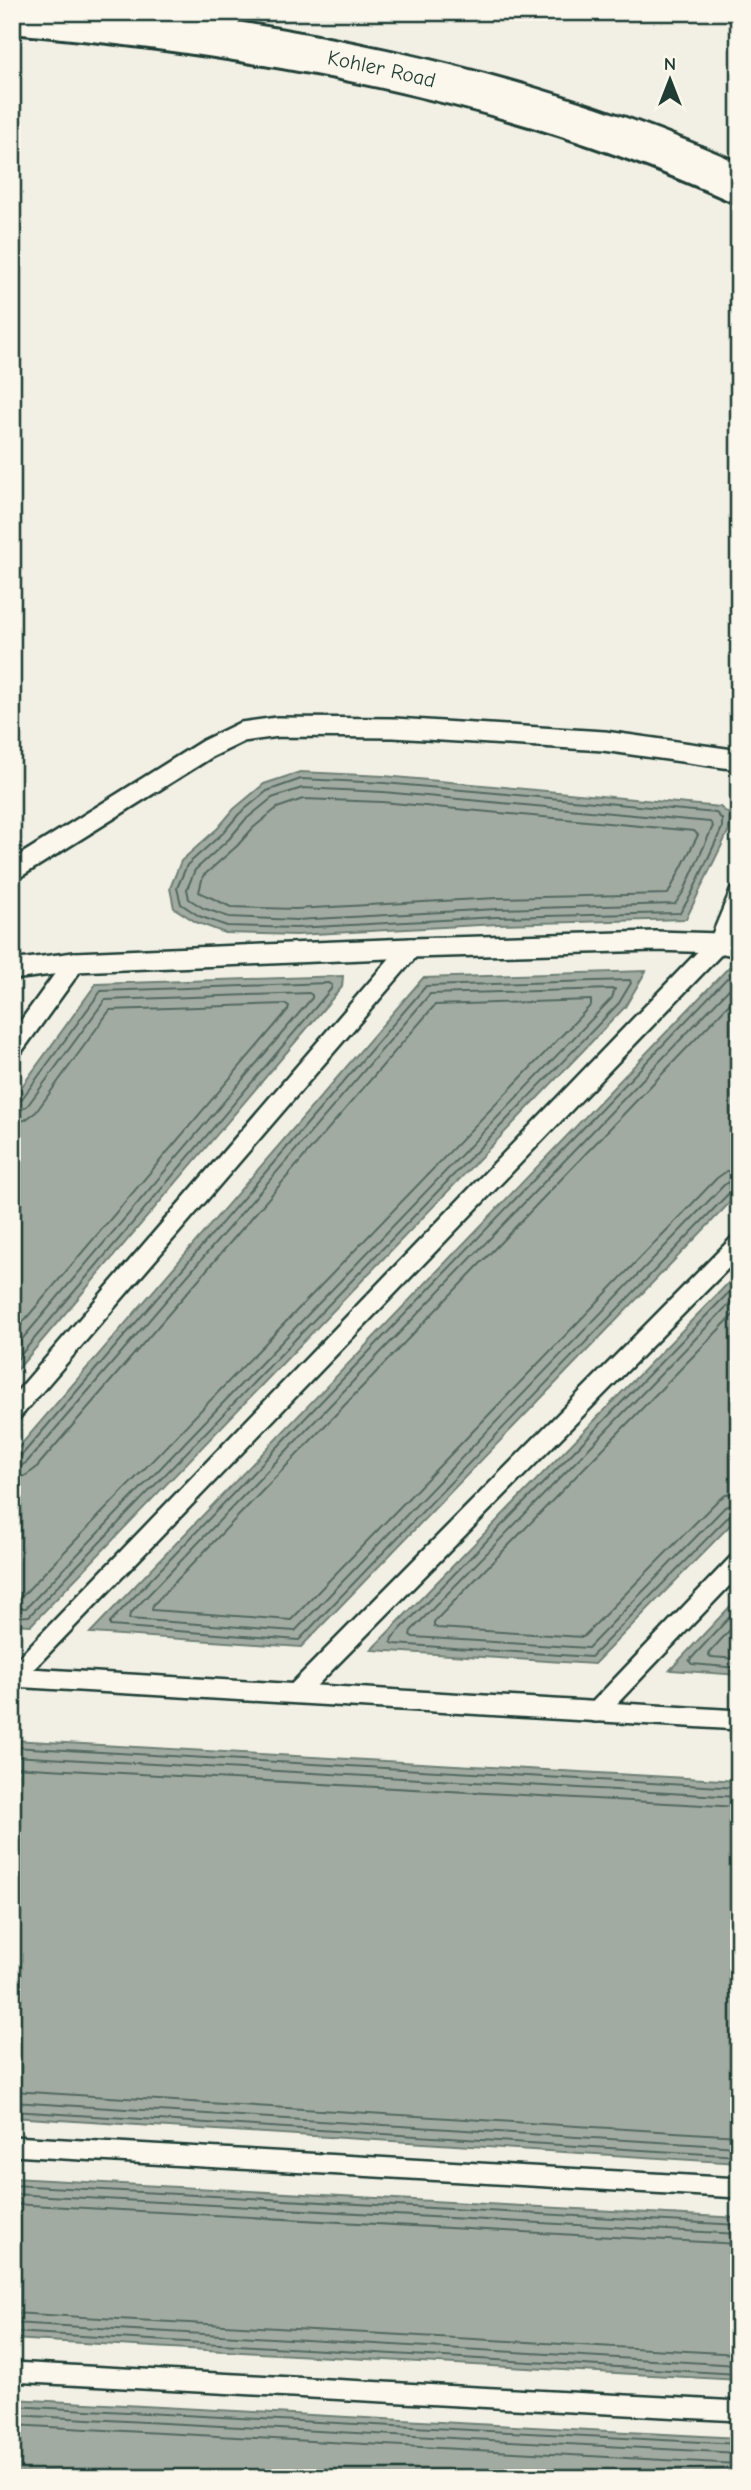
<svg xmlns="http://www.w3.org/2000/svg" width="751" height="2490" viewBox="0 0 751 2490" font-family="'Comic Neue',sans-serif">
<rect width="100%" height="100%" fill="#f2f0e5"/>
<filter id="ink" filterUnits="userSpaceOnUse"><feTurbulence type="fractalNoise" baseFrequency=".0143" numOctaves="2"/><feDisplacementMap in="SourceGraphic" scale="14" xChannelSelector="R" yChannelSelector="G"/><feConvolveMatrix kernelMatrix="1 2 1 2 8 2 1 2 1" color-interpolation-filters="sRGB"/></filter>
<g filter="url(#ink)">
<!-- water -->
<g fill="#a2aba1" stroke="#6e7f75" stroke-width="2">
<polygon points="300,772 384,776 720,807 730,815 729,830 686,919 498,924 296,935 225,933 196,922 174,908 170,888 181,861 218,828 234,809 264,784"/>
<polygon points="729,967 739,974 739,1193 301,1647 90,1633"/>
<polygon points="646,971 625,1007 31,1625 12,1624 12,1455 423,978"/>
<polygon points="343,976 342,987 12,1376 12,1100 96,984"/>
<polygon points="739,1272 739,1516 594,1664 371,1650"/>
<polygon points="739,1597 739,1675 670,1670"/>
<polygon points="12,1740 739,1781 739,2163 12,2117"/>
<polygon points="12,2178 739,2218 739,2380 12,2339"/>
<polygon points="12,2399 739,2438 739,2478 12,2478"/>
</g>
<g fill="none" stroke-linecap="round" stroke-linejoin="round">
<!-- shore -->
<g stroke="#536960" stroke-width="2">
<polygon points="301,779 384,783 716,813 722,819 722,828 691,895 680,913 497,917 296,928 227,926 199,916 181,904 177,888 187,865 223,833 239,814 267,791"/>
<polygon points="302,788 383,792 710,822 713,826 684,891 675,904 497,909 296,920 229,917 203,908 189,899 187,889 195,870 229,839 245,820 272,798"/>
<polygon points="303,799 382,802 694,831 698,835 668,894 497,898 295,909 231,907 199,892 203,876 237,846 253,828 277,808"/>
<polyline points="739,980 727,978 110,1622 110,1626 299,1640 731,1191 739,1189"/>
<polyline points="739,988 729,989 130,1614 129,1619 295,1631 724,1185 731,1181 739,1180"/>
<polyline points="739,999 733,1000 153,1605 152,1610 291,1620 717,1178 727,1171 739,1169"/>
<polyline points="12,1103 21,1100 101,991 328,983 332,985 331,989 12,1365"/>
<polyline points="12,1112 21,1110 28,1105 105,1000 309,993 312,995 312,998 12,1351"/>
<polyline points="12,1122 25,1120 36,1112 110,1010 286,1004 289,1006 288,1010 12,1335"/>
<polyline points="739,1282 392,1638 391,1642 394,1644 591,1657 731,1514 739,1512"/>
<polyline points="739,1294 411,1631 410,1635 413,1637 588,1648 725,1507 739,1503"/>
<polyline points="739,1309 434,1622 434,1626 437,1628 583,1637 718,1500 727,1494 739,1492"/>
<polyline points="12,1459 21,1456 426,986 630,980 631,983 619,1003 29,1616 12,1617"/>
<polyline points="12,1468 21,1466 27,1462 430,994 615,989 612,998 26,1608 12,1608"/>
<polyline points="12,1478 25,1476 35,1469 435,1005 591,1000 591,1005 21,1597 12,1598"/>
<polyline points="739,1607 689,1661 692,1664 739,1668"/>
<polyline points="739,1620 708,1654 711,1657 739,1659"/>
<polyline points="12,1747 739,1788"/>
<polyline points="12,1756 739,1797"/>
<polyline points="12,1767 739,1807"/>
<polyline points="12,2091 739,2136"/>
<polyline points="12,2102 739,2147"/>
<polyline points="12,2111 739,2156"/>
<polyline points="12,2185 739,2225"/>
<polyline points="12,2194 739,2234"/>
<polyline points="12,2204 739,2244"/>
<polyline points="12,2313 739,2354"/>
<polyline points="12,2323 739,2365"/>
<polyline points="12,2332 739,2374"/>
<polyline points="12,2406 739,2444"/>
<polyline points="12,2415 739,2453"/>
<polyline points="12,2425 739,2464"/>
</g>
<defs>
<g id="service">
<polyline points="12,871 207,749 242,732 278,727 394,728 604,741 739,760"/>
<polyline points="12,970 75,962 411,948 656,941 719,943 739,947"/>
<polyline points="12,1049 75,962"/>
<polyline points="12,1412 411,948"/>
<polyline points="12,1677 739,1720"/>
<polyline points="13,1677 719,943 739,895"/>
<polyline points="296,1693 739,1244"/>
<polyline points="596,1712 739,1562"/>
<polyline points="12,2146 739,2188"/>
<polyline points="12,2372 739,2411"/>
</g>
<g id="minor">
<path id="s1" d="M 12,14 C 260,36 511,81 739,184"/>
</g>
</defs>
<!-- service casing -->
<use href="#service" stroke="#1f3d34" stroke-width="24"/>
<!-- minor casing -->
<use href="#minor" stroke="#1f3d34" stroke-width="44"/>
<!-- service -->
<use href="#service" stroke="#fbf7ec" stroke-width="19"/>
<!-- minor -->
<use href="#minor" stroke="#fbf7ec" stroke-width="38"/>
</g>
</g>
<g text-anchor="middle" stroke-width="7" stroke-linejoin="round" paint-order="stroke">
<!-- street labels -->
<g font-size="21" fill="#1f3d34" stroke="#fbf7ec">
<text dy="7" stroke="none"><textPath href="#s1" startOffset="374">Kohler Road</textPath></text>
</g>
</g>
<!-- margin -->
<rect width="751" height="2490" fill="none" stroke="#fbf7ec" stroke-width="42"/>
<rect x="21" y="21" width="709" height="2448" fill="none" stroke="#1f3d34" stroke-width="2.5" filter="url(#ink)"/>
<!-- north arrow -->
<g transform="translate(670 80)" stroke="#fbf7ec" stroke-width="5" paint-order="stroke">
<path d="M0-5L12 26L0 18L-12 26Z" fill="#1f3d34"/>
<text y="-10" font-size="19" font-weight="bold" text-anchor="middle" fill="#1f3d34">N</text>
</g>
</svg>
